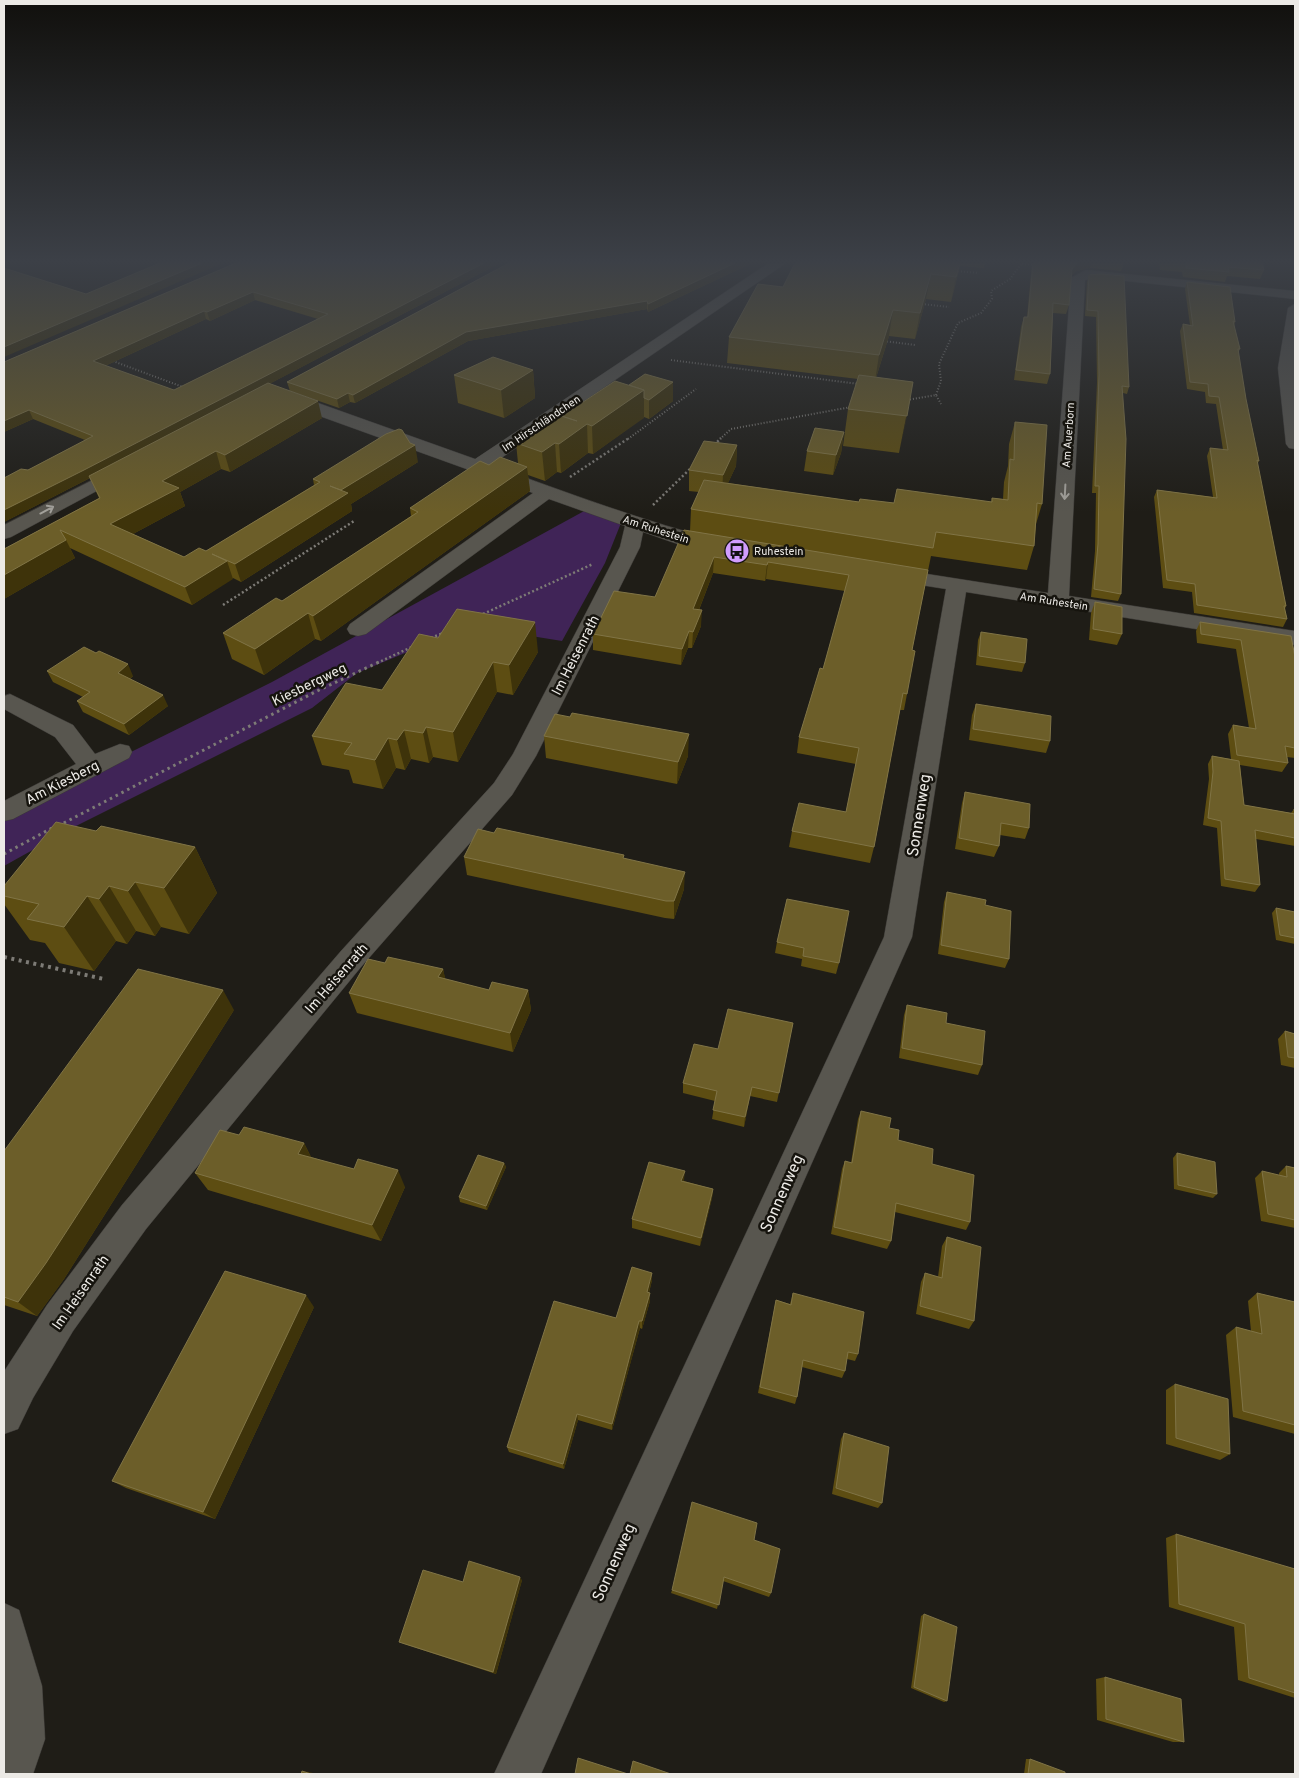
<svg xmlns="http://www.w3.org/2000/svg" width="1299" height="1778" viewBox="0 0 1299 1778" font-family="Overpass,sans-serif">
<rect width="100%" height="100%" fill="#1f1d17"/>
<!-- green -->
<polygon fill="#402457" points="586,510 621,523 605,563 562,641 470,626 357,673 312,708 72,828 4,866 4,815 272,682"/>
<g fill="none" stroke-linecap="round" stroke-linejoin="round">
<defs>
<g id="minor">
<path d="M 769,263 L 786,263 L 491,465 C 568,493 645,522 725,542 L 728,546 L 725,550 C 703,556 665,539 643,532 L 640,547 L 536,756 L 512,795 L 361,967 L 146,1229 L 73,1331 L 33,1398 L 18,1429 L 4,1434 L 5,1370 L 47,1305 L 122,1205 L 341,951 L 494,783 L 513,754 L 620,547 L 625,526 L 549,499 L 366,634 L 358,636 L 350,634 L 347,629 L 350,624 L 533,493 L 278,401 L 276,397 L 278,393 L 290,393 L 475,459 Z"/>
<polygon points="1086,270 1295,291 1295,299 1098,278 1085,280 1069,596 1295,631 1295,645 966,592 912,937 541,1774 494,1774 884,937 946,589 889,580 882,578 879,574 882,570 889,568 1048,593 1071,278"/>
<polygon points="1295,304 1295,449 1289,448 1286,444 1278,368 1288,308"/>
<polygon points="126,463 132,464 135,468 132,472 11,537 4,539 4,525"/>
<polygon points="10,694 73,725 95,754 120,744 129,746 132,752 129,758 13,819 4,821 4,801 76,764 55,737 4,709 4,696"/>
<polygon points="4,1603 19,1610 42,1686 45,1739 33,1774 4,1774"/>
</g>
</defs>
<!-- minor casing -->
<use href="#minor" stroke="#3b3936" stroke-width="1"/>
<!-- path-far3 -->
<g stroke="#7d7b76" stroke-width="2" stroke-dasharray="1 2" stroke-linecap="butt">
<polyline points="1022,264 1034,265"/>
<polyline points="955,271 979,273"/>
<polyline points="922,304 949,307"/>
<polyline points="884,341 915,345"/>
<polyline points="110,360 183,387"/>
<polyline points="671,360 859,384"/>
<polyline points="936,395 941,381 939,364 958,323 981,313 992,299 991,291 1010,279 1022,263"/>
<polyline points="907,400 936,395 941,404"/>
<polyline points="628,439 696,389"/>
<polyline points="720,439 731,429 851,407"/>
</g>
<!-- path-far2 -->
<g stroke="#7d7b76" stroke-width="2.5" stroke-dasharray="2 2.5" stroke-linecap="butt">
<polyline points="714,445 721,438"/>
<polyline points="570,477 629,438"/>
<polyline points="653,505 692,467"/>
<polyline points="223,605 354,521"/>
<polyline points="483,614 593,564"/>
<polyline points="431,638 443,633"/>
<polyline points="377,663 414,646"/>
</g>
<!-- path-far1 -->
<g stroke="#7d7b76" stroke-width="3" stroke-dasharray="2.5 4" stroke-linecap="butt">
<polyline points="58,826 317,691 379,662"/>
<polyline points="4,854 52,828"/>
</g>
<!-- path -->
<polyline stroke="#7d7b76" stroke-width="4" stroke-dasharray="3 4.5" stroke-linecap="butt" points="4,957 104,979"/>
<!-- minor -->
<use href="#minor" fill="#58564f" fill-rule="evenodd"/>
</g>
<!-- wall -->
<g fill="#5d4d12" fill-rule="evenodd">
<path d="M 236,263 L 500,263 L 269,384 L 322,418 L 230,472 L 221,469 L 180,492 L 185,506 L 133,534 L 184,557 L 206,551 L 314,485 L 313,479 L 418,462 L 351,504 L 352,511 L 241,582 L 233,578 L 192,605 L 70,548 L 75,558 L 4,599 L 4,549 L 99,498 L 90,478 L 4,522 L 28,470 L 85,440 L 33,419 L 4,432 L 4,362 ZM 255,300 L 318,319 L 174,390 L 105,366 L 206,319 L 210,321 Z"/>
<polygon points="509,263 752,263 648,312 647,309 468,341 355,403 350,402 339,408 290,391 287,382"/>
<polygon points="795,263 985,263 984,268 960,266 951,302 926,299 915,339 889,336 876,378 913,382 899,453 843,446 848,409 858,379 727,363 729,337 783,287"/>
<polygon points="1032,263 1124,263 1121,271 1090,268 1076,271 1071,276 1069,305 1066,314 1053,313 1050,374 1047,384 1014,380 1021,327 1024,317 1027,317"/>
<polygon points="1159,263 1262,263 1264,270 1260,279 1227,276 1225,282 1183,277 1182,272 1160,270"/>
<polygon points="1089,275 1129,387 1127,394 1123,393 1121,594 1118,601 1091,597 1095,551 1096,493 1092,493 1097,382 1096,317 1085,316 1087,282"/>
<polygon points="1187,282 1235,322 1234,326 1240,349 1238,353 1246,399 1259,461 1257,465 1286,606 1285,609 1287,619 1283,627 1194,613 1192,592 1163,588 1154,497 1157,490 1213,497 1207,456 1210,448 1223,450 1216,404 1206,403 1205,392 1187,389 1180,331 1183,324 1190,325 1185,289"/>
<polygon points="533,370 535,398 504,418 458,403 454,375"/>
<polygon points="673,382 673,401 649,419 644,417 593,454 588,453 561,473 557,472 545,481 528,475 530,491 321,641 315,639 264,675 232,659 223,633 282,601 411,516 410,508 489,465 518,463 516,443 561,416 629,385"/>
<polygon points="1015,422 1042,504 1036,524 1034,546 1027,570 931,556 912,650 907,694 904,710 900,710 874,847 870,863 789,847 792,831 846,812 856,764 797,753 799,737 823,669 845,591 766,579 765,581 713,573 699,610 701,626 692,648 688,648 681,665 593,650 593,634 655,597 690,531 691,509 699,492 689,491 689,470 737,445 736,466 728,483 859,502 894,503 991,502 992,498 1003,499 1004,482 1008,466 1009,444"/>
<polygon points="844,432 841,453 833,475 804,471 807,451"/>
<polygon points="1095,602 1122,634 1117,645 1089,640 1091,613"/>
<polygon points="1200,622 1295,657 1295,758 1287,757 1288,763 1282,772 1240,765 1244,805 1291,813 1294,809 1295,809 1295,846 1256,839 1260,885 1255,892 1221,886 1217,828 1203,825 1209,779 1208,764 1212,756 1231,759 1228,734 1233,725 1249,728 1236,649 1197,643 1196,631"/>
<polygon points="981,632 1025,663 1022,672 976,665 978,640"/>
<polygon points="438,638 538,652 513,695 497,692 458,762 433,757 429,763 411,759 405,770 396,768 383,789 353,783 349,770 322,765 312,736 382,690"/>
<polygon points="47,671 133,676 130,679 168,706 129,735 83,712 77,701 83,697 53,682"/>
<polygon points="976,704 1050,741 1046,753 969,740 972,715"/>
<polygon points="544,736 688,756 677,784 546,758"/>
<polygon points="965,792 1029,828 1025,839 1000,835 999,846 994,857 955,849 962,803"/>
<polygon points="96,831 195,847 217,893 189,934 161,927 155,936 136,931 127,944 116,941 94,971 59,963 45,943 30,940 4,904 4,886"/>
<polygon points="464,857 624,858 684,889 674,919 665,918 467,875"/>
<polygon points="947,892 985,905 1009,959 1005,968 938,954 944,902"/>
<polygon points="787,899 839,963 836,974 801,966 802,959 775,953 777,942"/>
<polygon points="1276,908 1295,912 1295,944 1276,940 1272,913"/>
<polygon points="385,963 443,969 445,979 489,990 528,990 531,1010 513,1052 357,1013 349,993"/>
<polygon points="907,1005 946,1023 982,1065 978,1075 899,1058 904,1015"/>
<polygon points="234,1010 64,1279 37,1316 4,1305 4,1151"/>
<polygon points="793,1023 777,1102 750,1096 744,1127 712,1119 715,1101 683,1093 683,1083 718,1049"/>
<polygon points="1285,1031 1295,1034 1295,1068 1281,1065 1278,1039"/>
<polygon points="861,1111 889,1128 898,1140 932,1164 970,1222 966,1230 895,1212 891,1241 887,1249 831,1234 842,1169 845,1161 851,1163 858,1119"/>
<polygon points="239,1135 304,1143 311,1157 405,1187 381,1241 208,1190 195,1173"/>
<polygon points="1177,1153 1217,1194 1213,1198 1174,1189 1173,1158"/>
<polygon points="504,1163 506,1167 487,1210 460,1202 459,1197"/>
<polygon points="1286,1166 1295,1168 1295,1228 1261,1221 1255,1178 1262,1171 1279,1175 1279,1173"/>
<polygon points="684,1180 684,1181 713,1189 712,1198 700,1246 632,1228 632,1219"/>
<polygon points="947,1237 974,1321 969,1329 916,1314 921,1282 925,1273 938,1277 942,1246"/>
<polygon points="652,1280 649,1293 650,1301 642,1329 640,1328 612,1430 578,1420 564,1469 509,1452 507,1447 616,1318"/>
<polygon points="793,1293 858,1354 855,1361 847,1359 845,1371 842,1378 802,1367 797,1397 795,1404 758,1393 776,1300 790,1304"/>
<polygon points="1257,1293 1295,1302 1295,1434 1233,1417 1226,1335 1236,1327 1251,1331 1248,1301"/>
<polygon points="314,1307 215,1519 126,1488 112,1481"/>
<polygon points="1175,1384 1230,1454 1220,1460 1166,1444 1166,1390"/>
<polygon points="844,1433 882,1503 878,1508 832,1494 841,1439"/>
<polygon points="1176,1534 1295,1569 1295,1698 1238,1680 1234,1627 1169,1607 1166,1538"/>
<polygon points="754,1540 771,1593 769,1597 723,1581 717,1609 671,1593 672,1590"/>
<polygon points="522,1580 496,1674 404,1644 399,1642 463,1582"/>
<polygon points="924,1614 947,1701 944,1702 911,1688 921,1616"/>
<polygon points="1105,1677 1184,1742 1173,1742 1097,1720 1096,1679"/>
<polygon points="1026,1759 1030,1759 1065,1774 1024,1774"/>
</g>
<!-- shaded-wall -->
<g fill="#3e330a">
<polygon points="202,263 223,263 4,357 4,347"/>
<polygon points="484,263 500,263 88,479 4,522 4,510"/>
<polygon points="735,263 752,263 648,312 648,304"/>
<polygon points="960,263 951,302 956,277"/>
<polygon points="1077,263 1092,263 1090,268 1076,271 1069,278 1072,269"/>
<polygon points="931,274 926,299 915,339 920,313"/>
<polygon points="253,292 255,300 210,321 207,312"/>
<polygon points="647,301 647,309 468,341 355,403 353,395 466,332"/>
<polygon points="893,310 889,336 875,381 879,355"/>
<polygon points="204,311 206,319 96,370 93,361"/>
<polygon points="533,370 535,398 504,418 501,390"/>
<polygon points="673,382 673,401 649,419 649,400"/>
<polygon points="913,382 906,419 899,453 907,416"/>
<polygon points="644,390 644,418 593,454 592,426"/>
<polygon points="348,393 350,402 339,408 337,399"/>
<polygon points="318,401 322,418 230,472 225,455"/>
<polygon points="29,410 33,419 4,432 4,421"/>
<polygon points="587,424 588,453 561,473 559,444"/>
<polygon points="844,432 841,453 833,475 836,455"/>
<polygon points="555,443 557,472 545,481 542,452"/>
<polygon points="415,445 418,462 351,504 352,511 241,582 235,564 341,490"/>
<polygon points="737,445 736,466 722,496 723,475"/>
<polygon points="216,451 221,469 180,492 185,506 118,542 110,524 162,481"/>
<polygon points="527,467 530,491 321,641 313,616"/>
<polygon points="66,540 75,558 4,599 4,575"/>
<polygon points="714,557 713,573 693,625 693,609"/>
<polygon points="227,561 233,579 192,605 185,587"/>
<polygon points="768,562 766,579 765,581 767,565"/>
<polygon points="702,610 701,626 692,648 693,632"/>
<polygon points="308,613 315,639 264,675 255,649"/>
<polygon points="535,622 538,652 513,695 509,665"/>
<polygon points="689,631 688,648 681,665 682,649"/>
<polygon points="493,662 497,692 458,762 453,732"/>
<polygon points="128,664 133,676 123,684 118,673"/>
<polygon points="163,695 168,706 129,735 124,724"/>
<polygon points="426,727 433,757 429,763 423,733"/>
<polygon points="404,730 411,759 405,770 397,740"/>
<polygon points="689,734 688,756 677,784 678,762"/>
<polygon points="388,738 396,768 383,789 375,760"/>
<polygon points="195,847 217,893 189,934 164,888"/>
<polygon points="685,872 684,889 674,919 674,901"/>
<polygon points="135,882 161,927 155,936 128,891"/>
<polygon points="109,886 136,931 127,944 99,899"/>
<polygon points="87,896 116,941 94,971 64,927"/>
<polygon points="443,969 448,990 438,977"/>
<polygon points="223,990 234,1010 64,1279 37,1316 18,1302"/>
<polygon points="528,990 531,1010 513,1052 510,1033"/>
<polygon points="752,1087 750,1096 744,1127 745,1117"/>
<polygon points="304,1143 313,1161 298,1154"/>
<polygon points="504,1163 506,1167 487,1210 486,1206"/>
<polygon points="398,1170 405,1187 381,1241 372,1225"/>
<polygon points="685,1171 684,1180 681,1190 681,1181"/>
<polygon points="713,1189 712,1198 700,1246 701,1238"/>
<polygon points="652,1273 652,1280 647,1300 647,1292"/>
<polygon points="650,1293 650,1301 642,1329 642,1321"/>
<polygon points="306,1295 314,1307 215,1519 203,1512"/>
<polygon points="639,1321 640,1328 612,1430 612,1424"/>
<polygon points="577,1414 578,1420 564,1469 563,1464"/>
<polygon points="520,1577 522,1580 496,1674 493,1672"/>
<polygon points="302,1771 309,1772 317,1774 311,1774"/>
</g>
<!-- building -->
<g fill="#6c5e29" stroke="#807446" fill-rule="evenodd">
<polygon points="160,263 202,263 4,347 4,268 86,294"/>
<path d="M 236,263 L 484,263 L 84,470 L 4,510 L 4,478 L 21,469 L 28,470 L 93,436 L 29,410 L 4,421 L 4,362 ZM 253,292 L 328,314 L 174,390 L 93,361 L 204,311 L 207,312 Z"/>
<polygon points="509,263 735,263 648,304 647,301 466,332 353,395 348,393 337,399 287,382"/>
<polygon points="795,263 960,263 956,277 931,274 920,313 893,310 879,355 729,337 758,284 783,287"/>
<polygon points="1033,263 1077,263 1072,269 1069,305 1053,303 1050,374 1016,370 1024,317 1028,317"/>
<polygon points="1186,263 1262,263 1264,270 1228,267 1229,272 1186,268"/>
<polygon points="1100,274 1124,276 1129,387 1122,386 1126,439 1121,594 1094,589 1098,544 1099,486 1095,486 1099,375 1098,311 1087,310 1089,275"/>
<polygon points="1187,282 1230,287 1235,322 1233,321 1240,349 1238,349 1246,399 1259,461 1257,460 1286,606 1284,606 1287,619 1197,605 1195,584 1167,580 1157,490 1217,498 1210,448 1228,450 1219,397 1209,396 1208,384 1190,382 1183,324 1193,326"/>
<polygon points="493,357 533,370 501,390 454,375"/>
<polygon points="645,374 673,382 649,400 644,398 644,390 629,385"/>
<polygon points="859,375 913,382 907,416 848,409"/>
<polygon points="615,381 644,390 592,426 587,424 559,444 555,443 542,452 516,443 560,414 561,416 577,421 562,416"/>
<polygon points="268,383 318,401 225,455 216,451 162,481 179,488 110,524 184,557 199,548 206,551 320,482 313,479 386,434 399,429 402,430 410,443 415,445 341,490 330,486 348,493 235,564 212,554 227,561 185,587 60,530 66,540 4,575 4,549 100,498 89,476"/>
<polygon points="1015,422 1047,425 1042,504 1037,503 1034,546 936,532 933,548 691,509 704,480 859,502 860,499 894,503 897,489 992,502 992,498 1008,500 1010,459 1014,460"/>
<polygon points="815,428 844,432 836,455 807,451"/>
<polygon points="704,441 737,445 723,475 689,470"/>
<polygon points="500,457 527,467 313,616 308,613 255,649 223,633 276,598 282,601 418,512 410,508 480,461 489,465"/>
<polygon points="684,530 928,570 912,650 915,651 907,694 903,693 874,847 792,831 799,803 846,812 859,748 799,737 820,668 823,669 849,575 768,562 767,565 714,557 693,609 702,610 693,632 689,631 682,649 593,634 614,591 655,597"/>
<polygon points="1095,602 1122,607 1122,634 1093,629"/>
<polygon points="457,609 535,622 509,665 493,662 453,732 426,727 423,733 404,730 397,740 388,738 375,760 344,754 352,743 312,736 346,683 382,690 419,634 438,638"/>
<polygon points="1200,622 1291,636 1295,657 1295,748 1285,746 1288,763 1237,755 1233,725 1256,729 1241,640 1201,634"/>
<polygon points="981,632 1027,639 1025,663 979,656"/>
<polygon points="84,647 96,653 99,651 128,664 118,673 163,695 124,724 77,701 90,692 47,671"/>
<polygon points="976,704 1051,716 1050,741 973,729"/>
<polygon points="572,713 689,734 678,762 544,736 555,714 570,717"/>
<polygon points="1212,756 1239,761 1244,805 1295,814 1294,809 1295,809 1295,838 1255,830 1260,885 1225,879 1221,821 1208,818 1213,772"/>
<polygon points="965,792 1030,804 1029,828 1001,823 999,846 959,838"/>
<polygon points="56,822 96,831 101,826 195,847 164,888 135,882 128,891 109,886 99,899 87,896 64,927 27,919 39,904 4,896 4,886"/>
<polygon points="497,828 624,855 623,858 685,872 674,901 666,901 464,857 478,829 494,833"/>
<polygon points="947,892 986,900 985,905 1011,911 1009,959 941,945"/>
<polygon points="787,899 849,911 839,963 803,956 804,948 777,942"/>
<polygon points="1276,908 1295,912 1295,938 1280,935"/>
<polygon points="388,957 443,969 438,977 489,990 492,982 528,990 510,1033 349,993 368,959 385,963"/>
<polygon points="138,969 223,990 46,1263 18,1302 4,1297 4,1151"/>
<polygon points="907,1005 947,1013 946,1023 985,1031 982,1065 902,1048"/>
<polygon points="728,1009 793,1023 779,1093 752,1087 745,1117 713,1110 717,1091 683,1083 694,1044 718,1049"/>
<polygon points="1285,1031 1295,1034 1295,1058 1288,1057"/>
<polygon points="861,1111 891,1118 889,1128 899,1130 898,1140 933,1149 932,1164 974,1175 970,1222 896,1203 891,1241 834,1227 845,1161 852,1163"/>
<polygon points="244,1127 304,1143 298,1154 354,1169 358,1159 398,1170 372,1225 195,1173 220,1130 239,1135"/>
<polygon points="1177,1153 1215,1162 1217,1194 1178,1185"/>
<polygon points="478,1155 504,1163 486,1206 459,1197"/>
<polygon points="649,1162 685,1171 681,1181 713,1189 701,1238 632,1219"/>
<polygon points="1286,1166 1295,1168 1295,1220 1268,1214 1262,1171 1287,1177"/>
<polygon points="947,1237 981,1247 974,1321 920,1306 925,1273 942,1278"/>
<polygon points="632,1267 652,1273 647,1292 650,1293 642,1321 639,1321 612,1424 577,1414 563,1464 507,1447 554,1301 616,1318"/>
<polygon points="225,1271 306,1295 203,1512 112,1481"/>
<polygon points="793,1293 864,1312 858,1354 848,1352 845,1371 803,1360 797,1397 760,1387 776,1300 791,1305"/>
<polygon points="1257,1293 1295,1302 1295,1425 1243,1411 1236,1327 1262,1334"/>
<polygon points="1175,1384 1228,1399 1230,1454 1176,1438"/>
<polygon points="844,1433 889,1447 882,1503 836,1488"/>
<polygon points="692,1502 757,1523 754,1540 780,1549 771,1593 724,1577 719,1605 672,1590"/>
<polygon points="1176,1534 1295,1569 1295,1693 1249,1678 1245,1624 1179,1604"/>
<polygon points="469,1561 520,1577 493,1672 399,1642 423,1570 463,1582"/>
<polygon points="924,1614 957,1627 947,1701 914,1687"/>
<polygon points="1105,1677 1181,1699 1184,1742 1106,1719"/>
<polygon points="578,1758 628,1774 575,1774"/>
<polygon points="1030,1759 1065,1772 1065,1774 1028,1774"/>
<polygon points="633,1761 671,1774 630,1774"/>
<polygon points="302,1771 311,1774 301,1774"/>
</g>
<!-- one-way arrows -->
<defs><path id="oneway-shaft" d="M-6 0H5M1.5-3L5.5 0L1.5 3" fill="none" stroke-width="1.6" stroke-linecap="round" stroke-linejoin="round" transform="scale(1.25)"/></defs>
<g stroke="#a2a09a">
<use href="#oneway-shaft" transform="translate(1065 492) rotate(93)"/>
<use href="#oneway-shaft" transform="translate(47 510) rotate(-28)"/>
</g>
<!-- sky -->
<linearGradient id="sky" x2="0" y2="1"><stop stop-color="#11100d"/><stop offset="0.51" stop-color="#3c4047"/><stop offset="1" stop-color="#3c4047" stop-opacity="0"/></linearGradient>
<rect width="1299" height="512" fill="url(#sky)"/>
<!-- icons -->
<defs>
<symbol id="bus-disc" viewBox="-11 -11 22 22"><circle r="9.5" fill="#d19dfe" stroke="#16140e"/><path d="M-5-6H5V4H4V6H2V4H-2V6H-4V4H-5ZM-3.5-4V0h7V-4ZM-3.5 1.2v1.5H-2V1.2ZM2 1.2v1.5H3.5V1.2Z" fill="#111"/></symbol>
</defs>
<g fill-rule="evenodd">
<use href="#bus-disc" x="723" y="537" width="28" height="28"/>
</g>
<g text-anchor="middle" stroke-width="5" stroke-linejoin="round" paint-order="stroke">
<!-- far-street labels -->
<g font-size="11" fill="#eceae6" stroke="#16140e">
<text transform="translate(541 423) rotate(-34)" y="4">Im Hirschländchen</text>
<text transform="translate(1068 435) rotate(-86)" y="4">Am Auerborn</text>
<text transform="translate(656 529) rotate(18)" y="4">Am Ruhestein</text>
<text transform="translate(1054 601) rotate(9)" y="4">Am Ruhestein</text>
</g>
<!-- far-poi labels -->
<g font-size="11" fill="#eceae6" stroke="#16140e" text-anchor="start">
<text x="754" y="555">Ruhestein</text>
</g>
<!-- street labels -->
<g font-size="14" fill="#eceae6" stroke="#16140e">
<text transform="translate(575 655) rotate(-63)" y="5">Im Heisenrath</text>
<text transform="translate(309 684) rotate(-26)" y="5">Kiesbergweg</text>
<text transform="translate(62 782) rotate(-27)" y="5">Am Kiesberg</text>
<text transform="translate(336 978) rotate(-49)" y="5">Im Heisenrath</text>
<text transform="translate(80 1292) rotate(-55)" y="5">Im Heisenrath</text>
</g>
<!-- near-street labels -->
<g font-size="16" fill="#eceae6" stroke="#16140e">
<text transform="translate(918 815) rotate(-81)" y="6">Sonnenweg</text>
<text transform="translate(781 1193) rotate(-66)" y="6">Sonnenweg</text>
<text transform="translate(613 1562) rotate(-66)" y="6">Sonnenweg</text>
</g>
</g>
<!-- border -->
<rect width="1299" height="1778" fill="none" stroke="#eceae6" stroke-width="10"/>
</svg>
